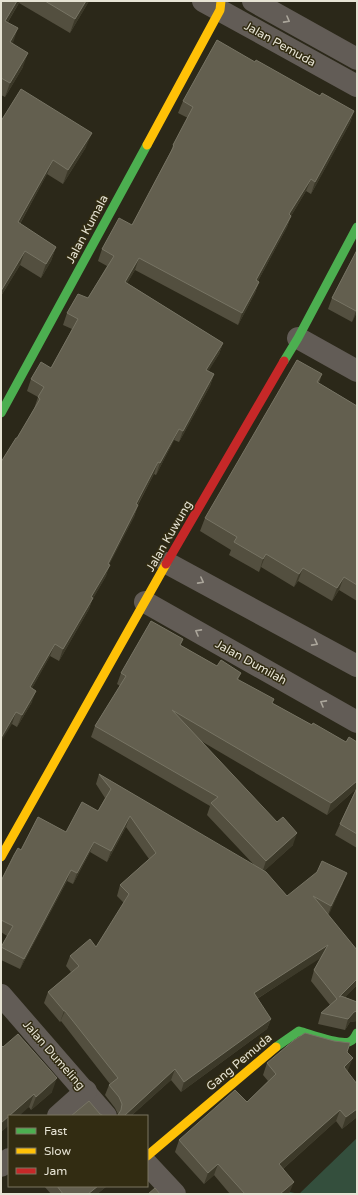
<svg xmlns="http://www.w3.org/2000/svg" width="358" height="1195" viewBox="0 0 358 1195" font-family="'Varela Round',sans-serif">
<rect width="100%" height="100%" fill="#2b2819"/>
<!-- grass -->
<polygon fill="#344f3d" points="357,1138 357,1194 272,1194 277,1189 299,1194"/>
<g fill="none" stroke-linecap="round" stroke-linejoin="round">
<!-- street -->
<g stroke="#625c56" stroke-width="22">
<polyline points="203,1 357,86"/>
<polyline points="253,1 357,59"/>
<polyline points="298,338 357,371"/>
<polyline points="167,563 357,666"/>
<polyline points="145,602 357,722"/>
<polyline points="1,995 106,1116"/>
<polyline points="58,1116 86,1091"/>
<polyline points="147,1164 175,1194"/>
<polyline points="1,1166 9,1159"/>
</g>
<!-- fast -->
<g stroke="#4caf50" stroke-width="9">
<polyline points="284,361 298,338 357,227"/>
<polyline points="1,413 147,145"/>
<path d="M 276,1047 L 299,1031 C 310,1034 338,1045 349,1042 C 353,1041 355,1037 357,1033"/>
</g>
<!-- slow -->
<g stroke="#ffc107" stroke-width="9">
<polyline points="147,145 220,10 221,1"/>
<polyline points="1,857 166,564"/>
<polyline points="147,1156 276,1047"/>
</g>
<!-- jam -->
<polyline stroke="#c62828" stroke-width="9" points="166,564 284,361"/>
</g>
<!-- wall -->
<g fill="#534f3f">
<polygon points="1,1 89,1 70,33 19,3 8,22 13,43 23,67 5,97 1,95"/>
<polygon points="255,62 320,96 354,111 350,123 311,194 306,191 291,216 287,227 258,281 259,282 255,293 238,325 135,270 127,283 223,343 219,354 208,371 214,374 210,386 179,442 174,440 156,475 154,474 138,505 134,517 109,564 106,576 92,600 89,609 59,661 50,656 32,688 32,702 17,727 12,724 17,438 34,409 38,397 27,391 31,379 51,368 72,329 63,325 67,313 88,298 107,266 98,261 102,249 132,225 171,151 173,145 188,118 178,113 183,101"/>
<polygon points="1,121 86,147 63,184 47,174 20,224 56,247 51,261 41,278 20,265 1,296"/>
<polygon points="357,250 357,312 352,322 328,309 332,298"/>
<polygon points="322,374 319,383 357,406 357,601 339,590 332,601 298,581 294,587 261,567 259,572 229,555 231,550 200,531 205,518"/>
<polygon points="183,639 180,645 217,666 241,673 238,680 272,703 312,725 346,742 357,742 357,848 335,835 340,824 356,789 327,815 201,741 293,845 264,871 287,896 343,883 328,915 357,950 357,985 345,997 357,1002 357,1021 350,1022 345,1030 318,1024 321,1013 330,1005 311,981 314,970 321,957 257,999 271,1019 267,1029 181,1092 171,1080 131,1116 116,1116 118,1115 118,1114 115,1108 105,1095 109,1085 110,1084 61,1021 60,1022 44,1003 48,992 71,972 66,966 70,956 96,947 124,903 117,896 120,885 149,859 126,827 107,862 90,852 73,884 67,881 20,969 1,960 1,949 7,936 1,932 1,881 21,850 66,832 98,811 105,798 96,784 99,774 256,867 207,815 210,806 91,737 95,726 120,686 117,684 121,673"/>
<polygon points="1,1045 52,1092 31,1110 29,1107 9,1116 9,1125 1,1132"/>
<polygon points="347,1053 348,1070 347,1071 357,1117 342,1129 336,1121 283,1169 290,1193 289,1194 230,1194 214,1175 204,1184 175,1152 179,1140 247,1102 268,1081 263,1075 267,1063"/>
<polygon points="44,1186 107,1186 97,1194 51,1194"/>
</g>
<!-- shaded-wall -->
<g fill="#3c3929">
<polygon points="17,1 20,1 1,33 5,21"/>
<polygon points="86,1 89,1 70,33 75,19"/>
<polygon points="18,28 13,43 5,56 10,42"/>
<polygon points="28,53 23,67 5,97 10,83"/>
<polygon points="354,111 350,123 311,194 315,182"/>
<polygon points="92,133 86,147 63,184 68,170"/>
<polygon points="53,160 47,174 13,236 18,222"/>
<polygon points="311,179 306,191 285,226 289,214"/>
<polygon points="291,216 287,227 252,292 256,280"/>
<polygon points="56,247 51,261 41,278 46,264"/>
<polygon points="25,251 20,265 1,296 1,291"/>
<polygon points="139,258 135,270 121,294 125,282"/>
<polygon points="259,282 255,293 238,325 242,313"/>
<polygon points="357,308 357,312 352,322 356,311"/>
<polygon points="223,343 219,354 202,382 206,370"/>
<polygon points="214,374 210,386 179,442 183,431"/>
<polygon points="179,429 174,440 156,475 160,463"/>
<polygon points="158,462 154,474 132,515 136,504"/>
<polygon points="138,505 134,517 105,573 110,565 106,576 92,600 89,609 59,661 63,649 91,597"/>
<polygon points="266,554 261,567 259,572 263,559"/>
<polygon points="303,568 298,581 294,587 299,574"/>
<polygon points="344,577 339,590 332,601 337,588"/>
<polygon points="55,644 50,656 26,699 30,687"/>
<polygon points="36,691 32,702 17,727 22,715"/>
<polygon points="16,712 12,724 1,742 1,738"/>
<polygon points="357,781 357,788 327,815 331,803"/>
<polygon points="130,816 126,827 107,862 111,851"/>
<polygon points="297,833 293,845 262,873 266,861"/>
<polygon points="94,842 90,852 73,884 77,873"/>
<polygon points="71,870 67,881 20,969 24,959"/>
<polygon points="347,873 343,883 328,917 331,906"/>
<polygon points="328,945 324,956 250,1003 254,993"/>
<polygon points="357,979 357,985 335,1008 339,997"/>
<polygon points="64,1011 65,1011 60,1022"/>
<polygon points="357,1011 357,1021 350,1022 345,1030 348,1019 354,1012"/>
<polygon points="271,1019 267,1029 181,1092 184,1082"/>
<polygon points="353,1058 348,1070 340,1079 344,1067"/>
<polygon points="175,1069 171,1080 131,1116 124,1116"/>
<polygon points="57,1078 52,1092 31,1110 36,1097"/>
<polygon points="34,1094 29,1107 19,1116 9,1116 9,1125 1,1132 1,1123"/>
<polygon points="357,1109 357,1117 342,1129 346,1117"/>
<polygon points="340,1110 336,1121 275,1176 279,1164"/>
<polygon points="218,1164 214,1175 204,1184 208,1173"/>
<polygon points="294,1182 289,1194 280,1194"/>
<polygon points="98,1186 107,1186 97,1194 88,1194"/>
</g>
<!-- building -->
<g fill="#635f4f" stroke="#777464">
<polygon points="1,1 17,1 5,21 18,28 10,42 28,53 10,83 1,78"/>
<polygon points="45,1 86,1 75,19"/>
<polygon points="217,40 255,62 256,60 320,96 322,93 354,111 315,182 311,179 289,214 291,216 256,280 259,282 242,313 139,258 125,282 223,343 206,370 214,374 183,431 179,429 160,463 158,462 136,504 138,505 108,564 110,565 91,597 93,598 63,649 55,644 30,687 36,691 22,715 16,712 1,738 1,462 16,438 17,438 40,399 38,397 44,387 31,379 41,362 51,368 78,319 67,313 78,294 88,298 114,256 102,249 119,218 132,225 174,146 173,145 193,107 183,101"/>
<polygon points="21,89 92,133 68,170 53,160 18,222 56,247 46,264 25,251 1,291 1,121"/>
<polygon points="357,250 357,308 356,311 332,298"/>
<polygon points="297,360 322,374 317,382 357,406 357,585 344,577 337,588 303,568 299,574 266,554 263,559 234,542 237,537 205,518"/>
<polygon points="151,621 183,639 180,645 217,666 221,660 241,673 237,679 274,699 272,703 312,725 313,723 346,742 349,737 357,742 357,781 331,803 172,710 277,822 283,817 297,833 266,861 211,803 218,797 95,726 126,676 121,673"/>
<polygon points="99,774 266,872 287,896 317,872 322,861 347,873 331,906 313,896 357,950 357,979 339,997 341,996 357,1002 357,1011 354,1012 348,1019 321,1013 337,999 314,970 328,945 254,993 271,1019 184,1082 175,1069 124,1116 116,1116 118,1115 121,1110 122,1104 119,1097 109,1085 118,1078 65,1011 64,1011 48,992 79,966 70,956 90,939 96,947 129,894 120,885 156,853 130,816 111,851 94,842 77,873 71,870 24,959 1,947 13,926 1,920 1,881 14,855 18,848 21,850 38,817 66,832 82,802 98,811 111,789"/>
<polygon points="357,788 357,834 340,824"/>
<polygon points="305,1033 334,1041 350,1043 347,1052 353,1058 344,1067 357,1084 357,1109 346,1117 340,1110 279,1164 294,1182 280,1194 245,1194 218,1164 208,1173 179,1140 235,1090 247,1102 276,1074 267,1063 293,1041"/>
<polygon points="18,1034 57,1078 36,1097 34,1094 1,1123 1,1045 3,1047"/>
<polygon points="89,1101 100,1114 104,1116 71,1116"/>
<polygon points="57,1186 98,1186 88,1194 63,1194"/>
<polygon points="155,1188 160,1194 148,1194"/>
</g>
<!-- one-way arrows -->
<defs><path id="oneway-chevron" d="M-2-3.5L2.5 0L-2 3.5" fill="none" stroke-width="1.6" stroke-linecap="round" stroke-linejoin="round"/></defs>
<g stroke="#aba69b">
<use href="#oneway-chevron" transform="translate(287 20) rotate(29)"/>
<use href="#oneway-chevron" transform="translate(201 581) rotate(28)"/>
<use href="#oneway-chevron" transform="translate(198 632) rotate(-151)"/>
<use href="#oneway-chevron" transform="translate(315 643) rotate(28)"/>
<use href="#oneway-chevron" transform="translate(323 703) rotate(-151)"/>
</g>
<g text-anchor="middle" stroke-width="3" stroke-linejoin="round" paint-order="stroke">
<!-- street labels -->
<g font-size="12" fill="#e6e3d4" stroke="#322c12">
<text transform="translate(280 44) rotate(29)" y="4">Jalan Pemuda</text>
<text transform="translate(87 229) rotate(-62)" y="4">Jalan Kumala</text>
<text transform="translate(169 536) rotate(-60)" y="4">Jalan Kuwung</text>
<text transform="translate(251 662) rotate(29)" y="4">Jalan Dumilah</text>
<text transform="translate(54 1055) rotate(49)" y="4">Jalan Dumeling</text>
<text transform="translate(239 1062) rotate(-40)" y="4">Gang Pemuda</text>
</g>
</g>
<!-- border -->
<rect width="358" height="1195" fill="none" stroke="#e6e3d4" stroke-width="4"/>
<!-- legend -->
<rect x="8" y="1115" width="140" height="72" fill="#322c12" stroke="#7a7560"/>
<rect x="16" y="1128" width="20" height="6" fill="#4caf50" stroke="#7a7560"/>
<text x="44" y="1135" font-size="12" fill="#e6e3d4">Fast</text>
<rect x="16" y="1148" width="20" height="6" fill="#ffc107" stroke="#7a7560"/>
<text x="44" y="1155" font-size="12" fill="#e6e3d4">Slow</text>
<rect x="16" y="1168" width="20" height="6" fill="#c62828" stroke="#7a7560"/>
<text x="44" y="1175" font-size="12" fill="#e6e3d4">Jam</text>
</svg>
